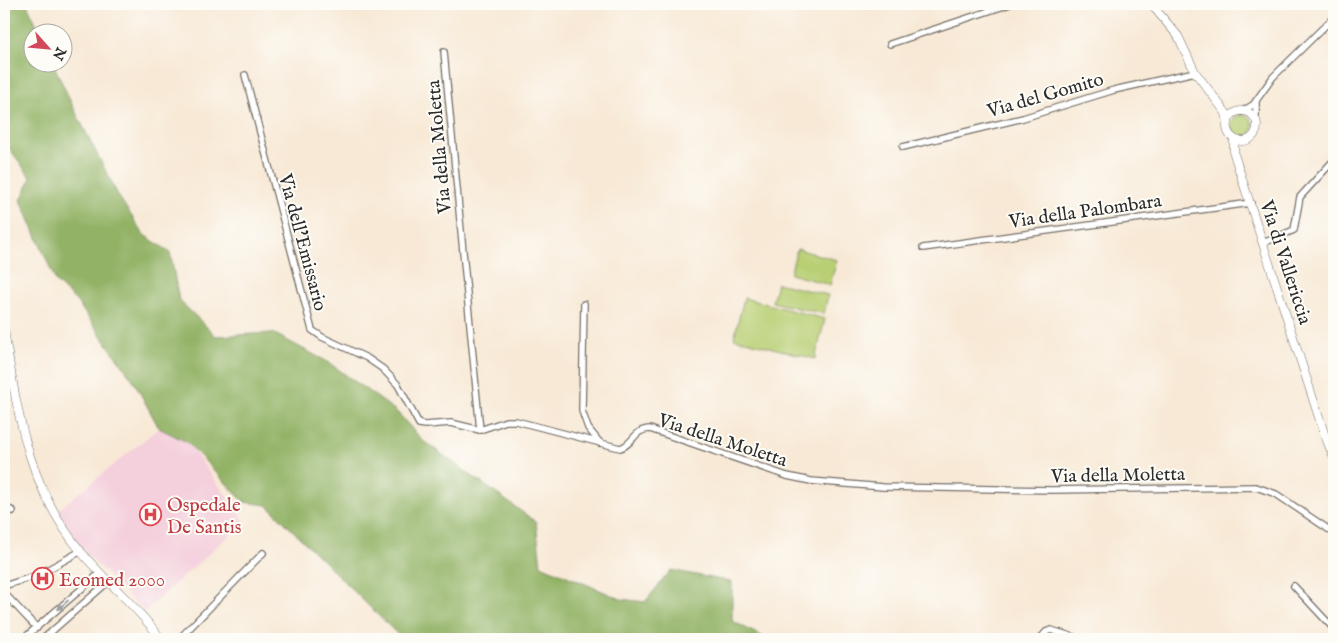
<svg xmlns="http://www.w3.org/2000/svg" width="1338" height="643" viewBox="0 0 1338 643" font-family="'IM FELL English',serif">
<rect width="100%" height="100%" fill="#fdfcf7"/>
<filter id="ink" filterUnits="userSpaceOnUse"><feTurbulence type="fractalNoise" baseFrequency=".02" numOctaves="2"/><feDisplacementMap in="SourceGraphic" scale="10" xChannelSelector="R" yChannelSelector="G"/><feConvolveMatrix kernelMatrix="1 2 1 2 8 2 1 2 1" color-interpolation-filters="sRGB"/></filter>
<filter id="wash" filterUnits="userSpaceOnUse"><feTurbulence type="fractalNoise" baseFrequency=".0096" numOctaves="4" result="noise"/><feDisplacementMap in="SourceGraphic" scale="20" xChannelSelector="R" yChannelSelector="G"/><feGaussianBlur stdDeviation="1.12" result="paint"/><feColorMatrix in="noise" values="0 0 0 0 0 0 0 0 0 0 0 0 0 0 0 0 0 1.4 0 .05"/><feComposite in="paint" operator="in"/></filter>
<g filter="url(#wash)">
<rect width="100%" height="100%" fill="#f8e9d6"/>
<!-- built -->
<polygon fill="#f4cfdc" points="159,428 187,442 245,521 144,612 81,548 58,510"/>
<!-- green -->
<g fill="#b8cf73" stroke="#727d4f">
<circle cx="1242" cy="126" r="11"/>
<polygon points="797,249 837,260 830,285 790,274"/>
<polygon points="777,283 828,295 824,314 772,302"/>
<polygon points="744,298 825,319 815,359 734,338"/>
</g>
<!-- forest -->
<polygon fill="#92b265" stroke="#5e6e48" points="4,4 27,4 40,32 32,32 32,62 53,63 73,107 119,197 144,235 170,252 179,300 216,336 273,333 328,362 396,411 422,440 536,522 541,565 621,599 645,602 671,570 732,582 732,621 767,639 404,639 398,635 267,505 244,502 187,442 159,428 133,380 77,302 56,282 21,200 31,178 4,141"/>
</g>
<g filter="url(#ink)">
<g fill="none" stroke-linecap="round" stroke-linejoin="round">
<defs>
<g id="minor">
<polyline points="890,44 1010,4"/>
<path d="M 444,52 L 480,430 L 506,421 L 516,421 L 620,448 C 633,445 634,429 650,429 L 787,476 L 811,481 L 883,487 L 1052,490 L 1256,487 L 1276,494 L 1334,533"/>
<polyline points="245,75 312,330 322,337 367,358 383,369 398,385 419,424 425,425 451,423 480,430"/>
<polyline points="1256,102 1256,122"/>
<polyline points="1241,112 1253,105 1273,77 1334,17"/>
<polyline points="903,147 1023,118 1114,90 1195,72"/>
<polyline points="1263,243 1294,230 1300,197 1334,160"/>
<polyline points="923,248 1251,203"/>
<polyline points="584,304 582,411 588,428 600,443"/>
<polyline points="4,507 13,511"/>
<polyline points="4,586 38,575 81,551"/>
<polyline points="1294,586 1334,629"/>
<polyline points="4,593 37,628"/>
<polyline points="23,639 100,573"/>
<polyline points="43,639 109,581"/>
<polyline points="179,639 263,553"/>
<polyline points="1040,639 1046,632 1051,630 1080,639"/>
</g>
<g id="tertiary">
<polyline points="1151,4 1178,36 1195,72 1226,113 1228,124"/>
<circle cx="1242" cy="126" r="15"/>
<polyline points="1234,139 1234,154 1324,433 1334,458"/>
<path d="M 4,330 C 18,413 26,485 82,553 C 107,583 138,607 161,639"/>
</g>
</defs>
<!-- minor casing -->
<use href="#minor" stroke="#736e67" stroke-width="8"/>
<!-- tertiary casing -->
<use href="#tertiary" stroke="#736e67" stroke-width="9"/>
<!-- minor -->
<use href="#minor" stroke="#fff" stroke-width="5.5"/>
<!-- tertiary -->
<use href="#tertiary" stroke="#fff" stroke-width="8"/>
</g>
<!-- one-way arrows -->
<defs><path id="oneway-solid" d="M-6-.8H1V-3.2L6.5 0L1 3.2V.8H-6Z" transform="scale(1.25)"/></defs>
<use fill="#a0a0a0" href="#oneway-solid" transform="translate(63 605) rotate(139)"/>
</g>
<!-- icons -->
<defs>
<symbol id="hospital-ring" viewBox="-11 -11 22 22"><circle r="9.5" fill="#fdfcf7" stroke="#e0444e" stroke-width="1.5"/><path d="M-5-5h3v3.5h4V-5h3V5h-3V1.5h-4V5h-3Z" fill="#e0444e"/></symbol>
</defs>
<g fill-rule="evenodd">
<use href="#hospital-ring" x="138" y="502" width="25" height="25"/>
<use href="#hospital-ring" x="30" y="566" width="25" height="25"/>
</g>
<g text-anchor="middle" stroke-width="4" stroke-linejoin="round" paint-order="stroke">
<!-- street labels -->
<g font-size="19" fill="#2b2b2b" stroke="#fdfcf7">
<text transform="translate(1045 94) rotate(-16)" y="7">Via del Gomito</text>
<text transform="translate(438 147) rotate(-95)" y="7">Via della Moletta</text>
<text transform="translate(1085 210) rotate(-8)" y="7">Via della Palombara</text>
<text transform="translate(304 242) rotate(75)" y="7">Via dell'Emissario</text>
<text transform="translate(1287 262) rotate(72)" y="7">Via di Vallericcia</text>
<text transform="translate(723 439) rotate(18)" y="7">Via della Moletta</text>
<text transform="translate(1118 474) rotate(-1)" y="7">Via della Moletta</text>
</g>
<!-- health labels -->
<g font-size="19" fill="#be3a42" stroke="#fdfcf7" text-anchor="start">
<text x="167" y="511">Ospedale<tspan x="167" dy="22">De Santis</tspan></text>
<text x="59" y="586">Ecomed 2000</text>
</g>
</g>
<!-- margin -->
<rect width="1338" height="643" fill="none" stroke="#fdfcf7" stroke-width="20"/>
<!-- north arrow -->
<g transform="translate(48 48) rotate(117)"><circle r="24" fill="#fdfcf7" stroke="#a9a8a5"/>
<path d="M0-4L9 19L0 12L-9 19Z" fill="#d1495b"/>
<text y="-8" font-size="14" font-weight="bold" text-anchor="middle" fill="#2b2b2b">N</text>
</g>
</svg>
